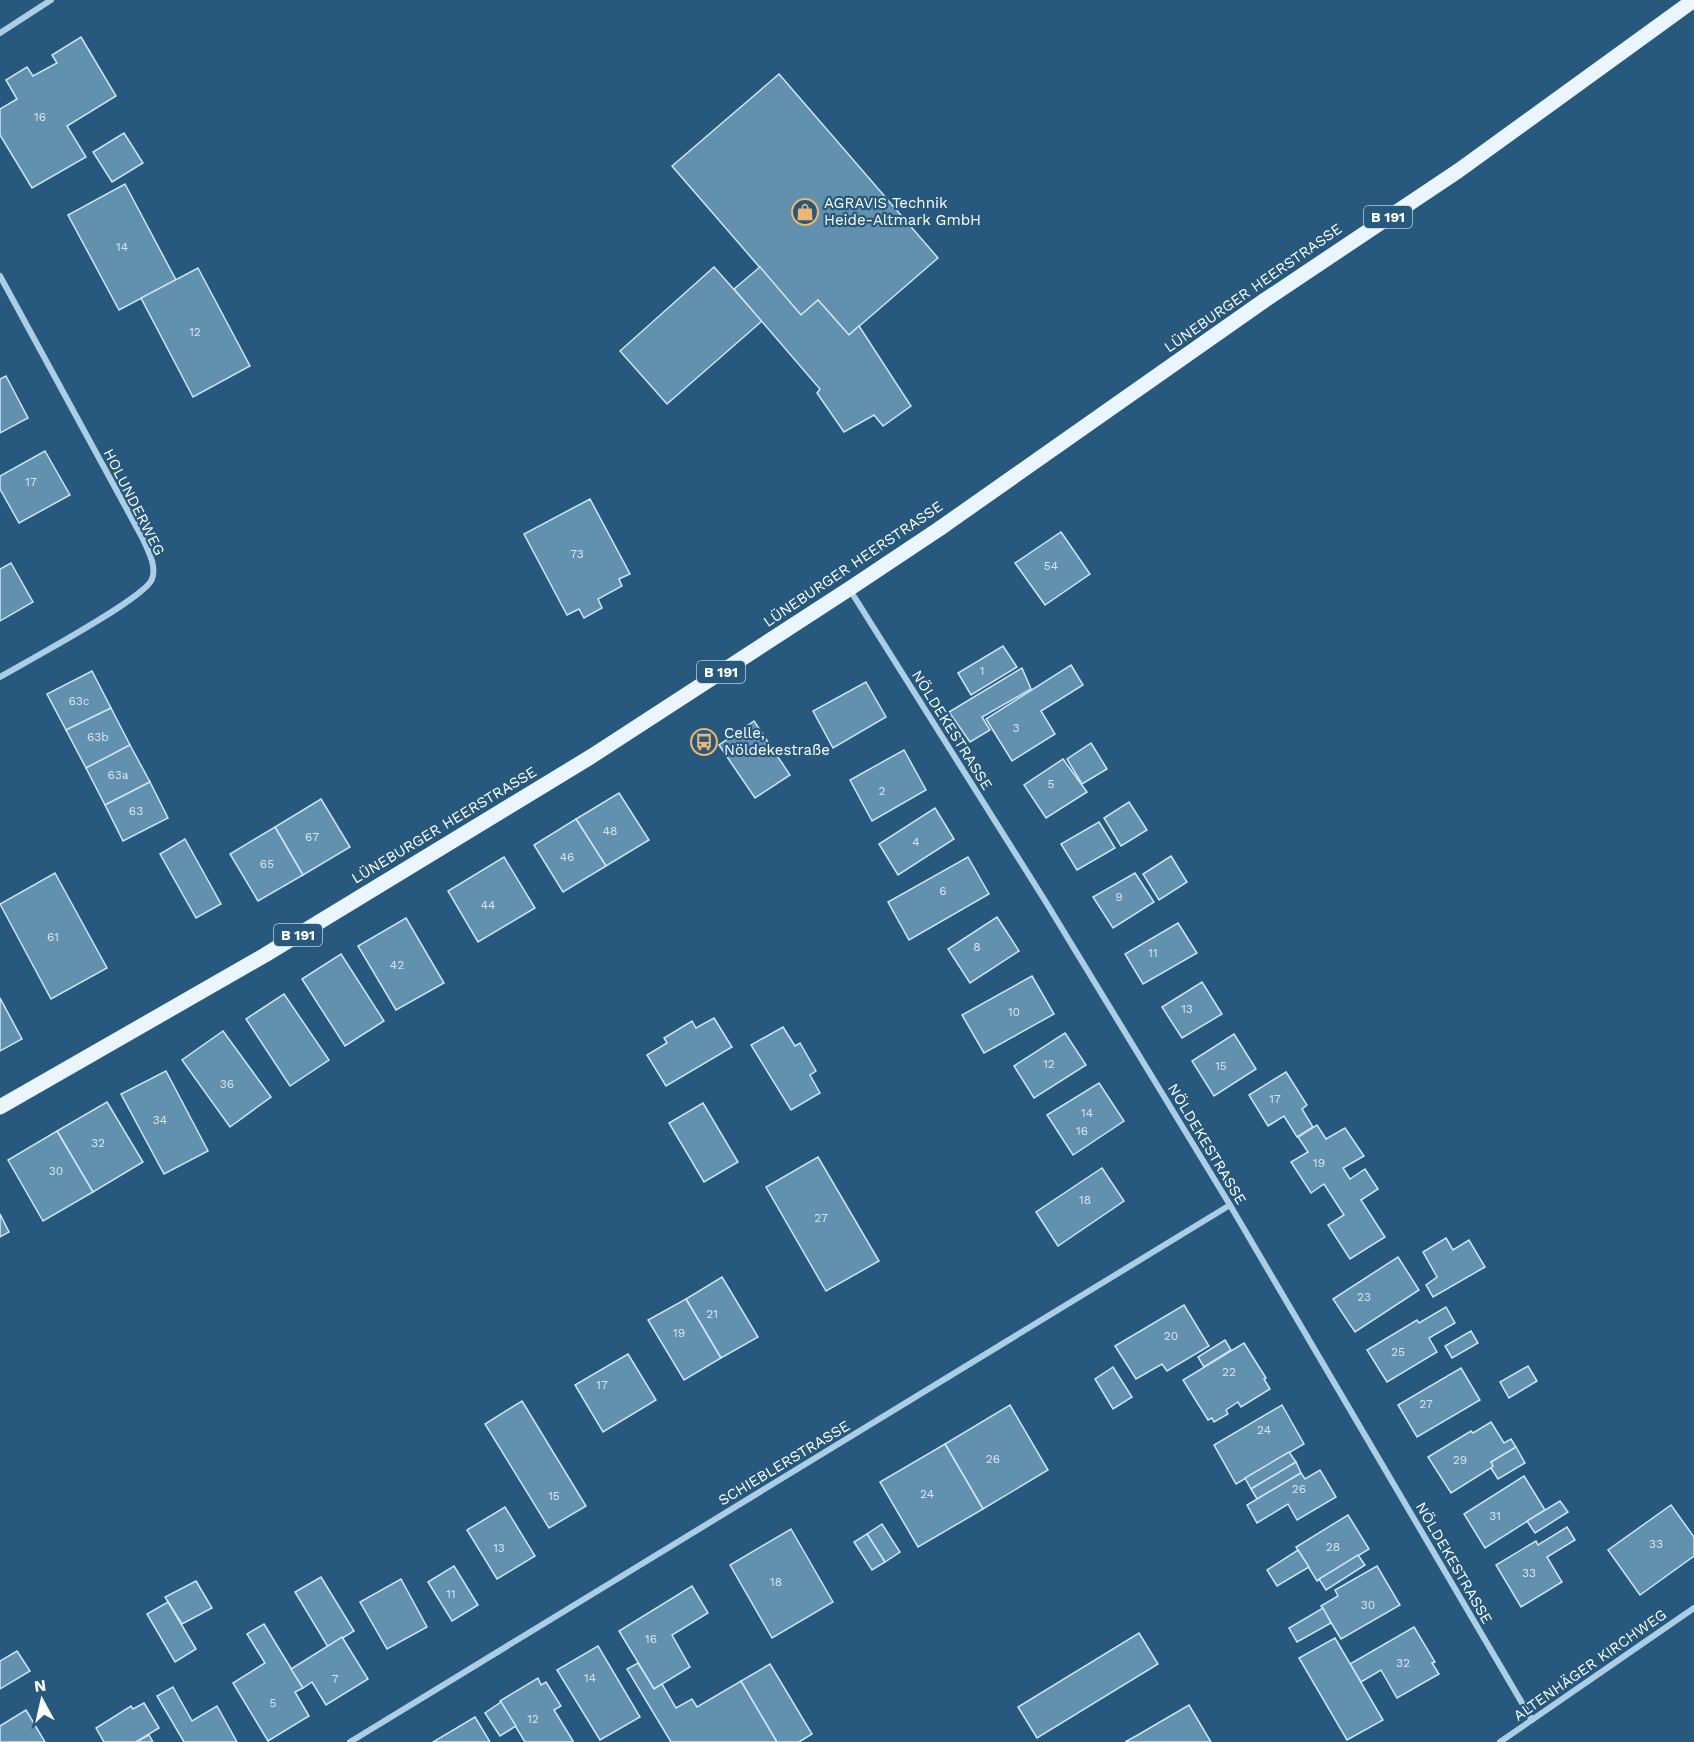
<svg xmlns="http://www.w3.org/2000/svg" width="1694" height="1742" viewBox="0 0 1694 1742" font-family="'Work Sans',sans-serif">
<rect width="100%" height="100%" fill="#26597d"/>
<!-- building -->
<g fill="#6291b0" stroke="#cee5f4" stroke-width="1.5">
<polygon points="81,37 116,96 67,126 86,157 32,188 0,135 0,109 17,99 6,80 27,67 33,76 57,63 52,55"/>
<polygon points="779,74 938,258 849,335 818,300 801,315 672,166"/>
<polygon points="124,133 143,163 112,182 93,152"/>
<polygon points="125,184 176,280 119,310 68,215"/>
<polygon points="714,267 762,321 667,404 620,351"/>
<polygon points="760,267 801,315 818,300 849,335 859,326 911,406 883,426 874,415 844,432 817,393 820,389 734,289"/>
<polygon points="198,268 250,366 193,397 141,298"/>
<polygon points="6,376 28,418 0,433 0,379"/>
<polygon points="45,451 70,495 19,523 0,489 0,476"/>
<polygon points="590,499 630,574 619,579 622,586 598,599 602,608 584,618 579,609 567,615 524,534"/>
<polygon points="1061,532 1090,574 1045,605 1015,563"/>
<polygon points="11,563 33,602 0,621 0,569"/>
<polygon points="1003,646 1017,667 971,695 958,673"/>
<polygon points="1071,665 1083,685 1041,711 1055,734 1012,761 986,719"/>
<polygon points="1022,668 1031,689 982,717 990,730 970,742 949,712"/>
<polygon points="92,671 111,708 66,730 47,694"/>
<polygon points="866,682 886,717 833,748 813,711"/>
<polygon points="111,708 130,745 86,768 66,730"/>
<polygon points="754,721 790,775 755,798 719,745"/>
<polygon points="1091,743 1107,769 1082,784 1067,759"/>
<polygon points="130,745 150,782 105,805 86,768"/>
<polygon points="904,750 926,790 872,821 850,780"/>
<polygon points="1063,759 1087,792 1046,818 1024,785"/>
<polygon points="150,782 168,818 123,841 105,805"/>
<polygon points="619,793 649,840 606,866 576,819"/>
<polygon points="321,799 350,847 303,875 275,827"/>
<polygon points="1129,802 1147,830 1121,846 1104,818"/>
<polygon points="935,808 954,839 898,875 879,844"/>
<polygon points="576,819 606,866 563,892 534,845"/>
<polygon points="1099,822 1115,848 1077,870 1061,844"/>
<polygon points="275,827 303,875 258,901 230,854"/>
<polygon points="185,839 221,904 196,918 160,854"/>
<polygon points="1171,856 1187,882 1159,900 1143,874"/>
<polygon points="504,857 535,908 478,942 448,891"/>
<polygon points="968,857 989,894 909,940 888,902"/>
<polygon points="55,873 107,968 51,999 0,904"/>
<polygon points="1135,873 1154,902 1113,928 1093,897"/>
<polygon points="997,917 1019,951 970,983 948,949"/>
<polygon points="406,918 444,983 396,1010 358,946"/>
<polygon points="1178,923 1197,953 1143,984 1125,954"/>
<polygon points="341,954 384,1021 345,1046 302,979"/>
<polygon points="1032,976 1054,1014 984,1053 962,1015"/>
<polygon points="1202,982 1222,1014 1182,1038 1162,1007"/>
<polygon points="284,994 329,1060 290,1086 246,1019"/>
<polygon points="0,998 22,1039 0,1051"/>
<polygon points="714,1018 732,1047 666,1086 647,1055 667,1043 664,1038 692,1021 696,1028"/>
<polygon points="783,1027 795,1046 800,1043 816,1071 810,1075 820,1093 791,1110 751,1045"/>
<polygon points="223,1031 271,1097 230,1127 182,1060"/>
<polygon points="1065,1033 1086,1065 1034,1098 1014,1066"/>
<polygon points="1234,1034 1256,1069 1214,1096 1192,1061"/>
<polygon points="166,1071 208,1151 164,1174 121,1094"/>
<polygon points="1286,1072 1307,1105 1302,1109 1313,1127 1297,1137 1284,1116 1268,1126 1249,1095"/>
<polygon points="1099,1083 1124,1121 1073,1155 1047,1115"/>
<polygon points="107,1102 143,1162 93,1192 57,1131"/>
<polygon points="703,1103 738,1162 704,1182 669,1123"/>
<polygon points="1317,1125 1326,1139 1345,1128 1364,1156 1343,1168 1350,1179 1365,1169 1378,1189 1361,1200 1385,1237 1350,1259 1328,1225 1344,1215 1324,1184 1311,1193 1291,1162 1308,1152 1298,1137"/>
<polygon points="57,1131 93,1192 43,1221 8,1160"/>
<polygon points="818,1157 879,1261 826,1291 766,1187"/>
<polygon points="1102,1168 1124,1201 1058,1246 1036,1212"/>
<polygon points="0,1214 9,1232 0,1237"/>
<polygon points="1446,1238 1453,1250 1469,1240 1485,1267 1433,1297 1426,1285 1437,1277 1423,1252"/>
<polygon points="1398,1257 1419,1290 1355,1332 1333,1299"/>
<polygon points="722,1277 758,1337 721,1358 686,1299"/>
<polygon points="686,1299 721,1358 684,1380 648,1320"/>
<polygon points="1184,1305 1209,1346 1167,1371 1162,1364 1136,1379 1115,1346"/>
<polygon points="1446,1307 1455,1323 1429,1338 1437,1352 1387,1382 1367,1350 1417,1320 1419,1323"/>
<polygon points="1471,1331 1478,1343 1452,1358 1445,1346"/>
<polygon points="1225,1340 1231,1350 1204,1367 1198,1357"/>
<polygon points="1244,1343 1266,1378 1264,1379 1270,1389 1241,1407 1238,1402 1226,1410 1228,1414 1214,1422 1212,1418 1208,1420 1183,1380"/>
<polygon points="628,1354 656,1400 603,1432 575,1385"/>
<polygon points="1528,1366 1537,1381 1509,1398 1500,1382"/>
<polygon points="1113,1367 1132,1397 1113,1409 1095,1379"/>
<polygon points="1461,1368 1480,1400 1417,1437 1398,1405"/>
<polygon points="522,1401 586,1506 549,1528 485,1424"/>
<polygon points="1010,1405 1048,1470 983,1509 945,1444"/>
<polygon points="1282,1405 1304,1444 1236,1484 1214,1445"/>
<polygon points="1491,1422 1504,1443 1511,1439 1516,1447 1491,1462 1493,1466 1491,1468 1451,1493 1428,1457 1471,1431 1473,1433"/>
<polygon points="945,1444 983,1509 918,1547 880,1482"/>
<polygon points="1516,1447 1525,1463 1498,1479 1491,1468 1493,1466 1491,1462"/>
<polygon points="1289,1452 1296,1462 1251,1489 1245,1478"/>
<polygon points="1296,1462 1301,1473 1257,1499 1251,1489"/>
<polygon points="1320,1470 1336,1497 1297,1520 1288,1504 1257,1523 1247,1505 1301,1473 1305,1479"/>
<polygon points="1524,1476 1545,1510 1485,1548 1464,1514"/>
<polygon points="1560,1501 1568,1512 1535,1533 1527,1521"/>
<polygon points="1671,1505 1694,1537 1694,1556 1640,1595 1608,1550"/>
<polygon points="505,1507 535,1556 497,1579 467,1530"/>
<polygon points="1348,1515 1369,1549 1317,1581 1296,1547"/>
<polygon points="882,1524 900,1552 885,1562 867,1534"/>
<polygon points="1567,1527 1575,1540 1547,1557 1562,1582 1521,1607 1496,1565 1536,1541 1538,1545"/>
<polygon points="791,1529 833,1602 772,1638 730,1565"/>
<polygon points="867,1534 885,1562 872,1570 854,1542"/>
<polygon points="1298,1550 1309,1567 1277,1586 1267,1570"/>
<polygon points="1358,1555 1365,1565 1326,1590 1319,1579"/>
<polygon points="454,1566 478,1605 452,1621 428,1582"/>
<polygon points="1377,1566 1400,1605 1341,1639 1321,1606 1338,1596 1335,1590"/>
<polygon points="321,1577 354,1631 328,1647 295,1592"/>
<polygon points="401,1579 427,1627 387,1649 360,1602"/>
<polygon points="196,1581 212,1608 182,1624 165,1597"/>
<polygon points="692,1586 708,1613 672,1635 690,1667 654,1689 619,1631"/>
<polygon points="168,1602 196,1649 175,1662 147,1614"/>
<polygon points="1323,1608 1331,1623 1297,1642 1289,1628"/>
<polygon points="264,1624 303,1688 295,1692 309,1716 268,1741 233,1683 265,1663 247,1634"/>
<polygon points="1414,1627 1435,1662 1432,1663 1439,1674 1397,1698 1381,1670 1361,1682 1350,1664"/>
<polygon points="1139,1633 1158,1664 1037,1738 1018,1707"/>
<polygon points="342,1637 368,1679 326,1705 312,1682 303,1688 291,1669"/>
<polygon points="1335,1638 1383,1720 1347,1740 1299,1658"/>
<polygon points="598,1646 640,1717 600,1740 557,1670"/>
<polygon points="17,1651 30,1671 0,1689 0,1661"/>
<polygon points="638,1663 654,1689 662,1684 676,1708 692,1699 697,1707 741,1681 777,1742 671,1742 627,1669"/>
<polygon points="770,1664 812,1734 799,1742 777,1742 741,1681"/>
<polygon points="538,1678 541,1685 546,1682 561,1706 554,1710 573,1741 572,1742 525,1742 500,1701"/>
<polygon points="173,1687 192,1721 217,1706 237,1742 184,1742 157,1696"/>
<polygon points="501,1702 516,1726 500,1736 485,1713"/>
<polygon points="144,1703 159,1728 136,1742 104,1742 96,1728 131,1706 133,1709"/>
<polygon points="1189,1705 1211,1742 1125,1742 1136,1736"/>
<polygon points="26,1710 45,1742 0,1742 0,1726"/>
<polygon points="475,1717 490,1742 433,1742"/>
<polygon points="149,1735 153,1742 136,1742"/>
</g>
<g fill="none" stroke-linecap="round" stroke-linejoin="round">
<!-- minor -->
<g stroke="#abcee5" stroke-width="6">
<polyline points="0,33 51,0"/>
<path d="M 0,276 L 143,539 C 148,551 157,566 152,579 C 146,598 24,663 0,677"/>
<polyline points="850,590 1044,899 1230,1205 1532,1720"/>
<polyline points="350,1742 1230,1205"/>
<polyline points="1500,1742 1694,1608"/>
</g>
<!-- primary -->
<polyline stroke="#ebf5fd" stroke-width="15" points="0,1107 265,955 592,756 849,589 939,529 1265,300 1458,171 1694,0"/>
</g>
<!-- icons -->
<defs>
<symbol id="shop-ring" viewBox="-11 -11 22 22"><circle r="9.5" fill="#26597d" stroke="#eeb670" stroke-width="1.5"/><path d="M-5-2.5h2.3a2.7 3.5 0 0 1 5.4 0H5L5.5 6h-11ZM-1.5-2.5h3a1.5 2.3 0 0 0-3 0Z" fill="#eeb670"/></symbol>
<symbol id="bus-ring" viewBox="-11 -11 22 22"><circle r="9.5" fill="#26597d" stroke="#eeb670" stroke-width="1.5"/><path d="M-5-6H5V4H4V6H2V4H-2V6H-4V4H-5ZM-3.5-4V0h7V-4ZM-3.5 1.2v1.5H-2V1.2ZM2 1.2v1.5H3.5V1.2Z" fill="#eeb670"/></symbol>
</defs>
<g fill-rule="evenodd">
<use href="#shop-ring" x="790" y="197" width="30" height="30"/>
<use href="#bus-ring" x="689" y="727" width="30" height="30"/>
</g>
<g text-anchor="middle" stroke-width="4.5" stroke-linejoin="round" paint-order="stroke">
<!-- number labels -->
<g font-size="12" fill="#d8e4eb">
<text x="40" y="121">16</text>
<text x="122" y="251">14</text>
<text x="195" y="336">12</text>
<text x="31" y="486">17</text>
<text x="577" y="558">73</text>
<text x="1051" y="570">54</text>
<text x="982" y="675">1</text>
<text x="79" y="705">63c</text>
<text x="1016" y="732">3</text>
<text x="98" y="741">63b</text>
<text x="118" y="779">63a</text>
<text x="1051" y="788">5</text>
<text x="882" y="795">2</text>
<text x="136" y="815">63</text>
<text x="610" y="835">48</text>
<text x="312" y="841">67</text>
<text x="916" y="846">4</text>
<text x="567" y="861">46</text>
<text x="267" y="868">65</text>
<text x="943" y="895">6</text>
<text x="1119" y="901">9</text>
<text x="488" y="909">44</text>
<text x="53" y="941">61</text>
<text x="977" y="951">8</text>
<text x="1153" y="957">11</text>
<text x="397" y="969">42</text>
<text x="1187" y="1013">13</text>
<text x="1014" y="1016">10</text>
<text x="1049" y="1068">12</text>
<text x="1221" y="1070">15</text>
<text x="227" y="1088">36</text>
<text x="1275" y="1103">17</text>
<text x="1087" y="1117">14</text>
<text x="160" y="1124">34</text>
<text x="1082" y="1135">16</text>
<text x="98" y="1147">32</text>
<text x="1319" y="1167">19</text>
<text x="56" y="1175">30</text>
<text x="1085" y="1204">18</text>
<text x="821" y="1222">27</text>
<text x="1364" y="1301">23</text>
<text x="712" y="1318">21</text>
<text x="679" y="1337">19</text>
<text x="1171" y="1340">20</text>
<text x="1398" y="1356">25</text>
<text x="1229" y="1376">22</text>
<text x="602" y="1389">17</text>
<text x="1426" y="1408">27</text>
<text x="1264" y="1434">24</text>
<text x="993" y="1463">26</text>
<text x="1460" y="1464">29</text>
<text x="1299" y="1493">26</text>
<text x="927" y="1498">24</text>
<text x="554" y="1500">15</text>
<text x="1495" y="1520">31</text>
<text x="1656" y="1548">33</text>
<text x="1333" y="1551">28</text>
<text x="499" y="1552">13</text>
<text x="1529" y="1577">33</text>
<text x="776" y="1586">18</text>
<text x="451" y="1598">11</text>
<text x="1368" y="1609">30</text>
<text x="651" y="1643">16</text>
<text x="1403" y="1667">32</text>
<text x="590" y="1682">14</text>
<text x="335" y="1683">7</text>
<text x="273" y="1707">5</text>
<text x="533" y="1723">12</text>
</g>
<!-- shield labels -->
<g fill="#26597d" stroke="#becdd8" stroke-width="1.5">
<rect x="1364" y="206" width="48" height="22" rx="4.5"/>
<rect x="697" y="661" width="48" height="22" rx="4.5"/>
<rect x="274" y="924" width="48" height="22" rx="4.5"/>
</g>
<g font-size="14" font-weight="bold" fill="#fff">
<text x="1388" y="222">B 191</text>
<text x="721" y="677">B 191</text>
<text x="298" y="940">B 191</text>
</g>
<!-- poi labels -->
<g font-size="15" fill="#fff" stroke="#26597d" text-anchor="start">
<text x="824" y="208">AGRAVIS Technik<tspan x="824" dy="17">Heide-Altmark GmbH</tspan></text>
<text x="724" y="738">Celle,<tspan x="724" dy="17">Nöldekestraße</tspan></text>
</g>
<!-- street labels -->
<g font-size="15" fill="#fff" stroke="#26597d">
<text transform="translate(1253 288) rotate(-35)" y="5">LÜNEBURGER HEERSTRASSE</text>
<text transform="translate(134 502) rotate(63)" y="5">HOLUNDERWEG</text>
<text transform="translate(853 564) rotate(-34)" y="5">LÜNEBURGER HEERSTRASSE</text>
<text transform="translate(952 730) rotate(58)" y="5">NÖLDEKESTRASSE</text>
<text transform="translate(444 825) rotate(-31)" y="5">LÜNEBURGER HEERSTRASSE</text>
<text transform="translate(1207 1144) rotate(59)" y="5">NÖLDEKESTRASSE</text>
<text transform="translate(784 1463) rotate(-31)" y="5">SCHIEBLERSTRASSE</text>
<text transform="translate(1454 1563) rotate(60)" y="5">NÖLDEKESTRASSE</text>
<text transform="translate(1590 1665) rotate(-35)" y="5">ALTENHÄGER KIRCHWEG</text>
</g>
</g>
<!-- north arrow -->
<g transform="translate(42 1700) rotate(352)" stroke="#26597d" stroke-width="4.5" paint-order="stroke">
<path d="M0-4.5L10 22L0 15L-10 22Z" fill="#ffffff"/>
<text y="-9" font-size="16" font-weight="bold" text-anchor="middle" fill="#ffffff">N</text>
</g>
</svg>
